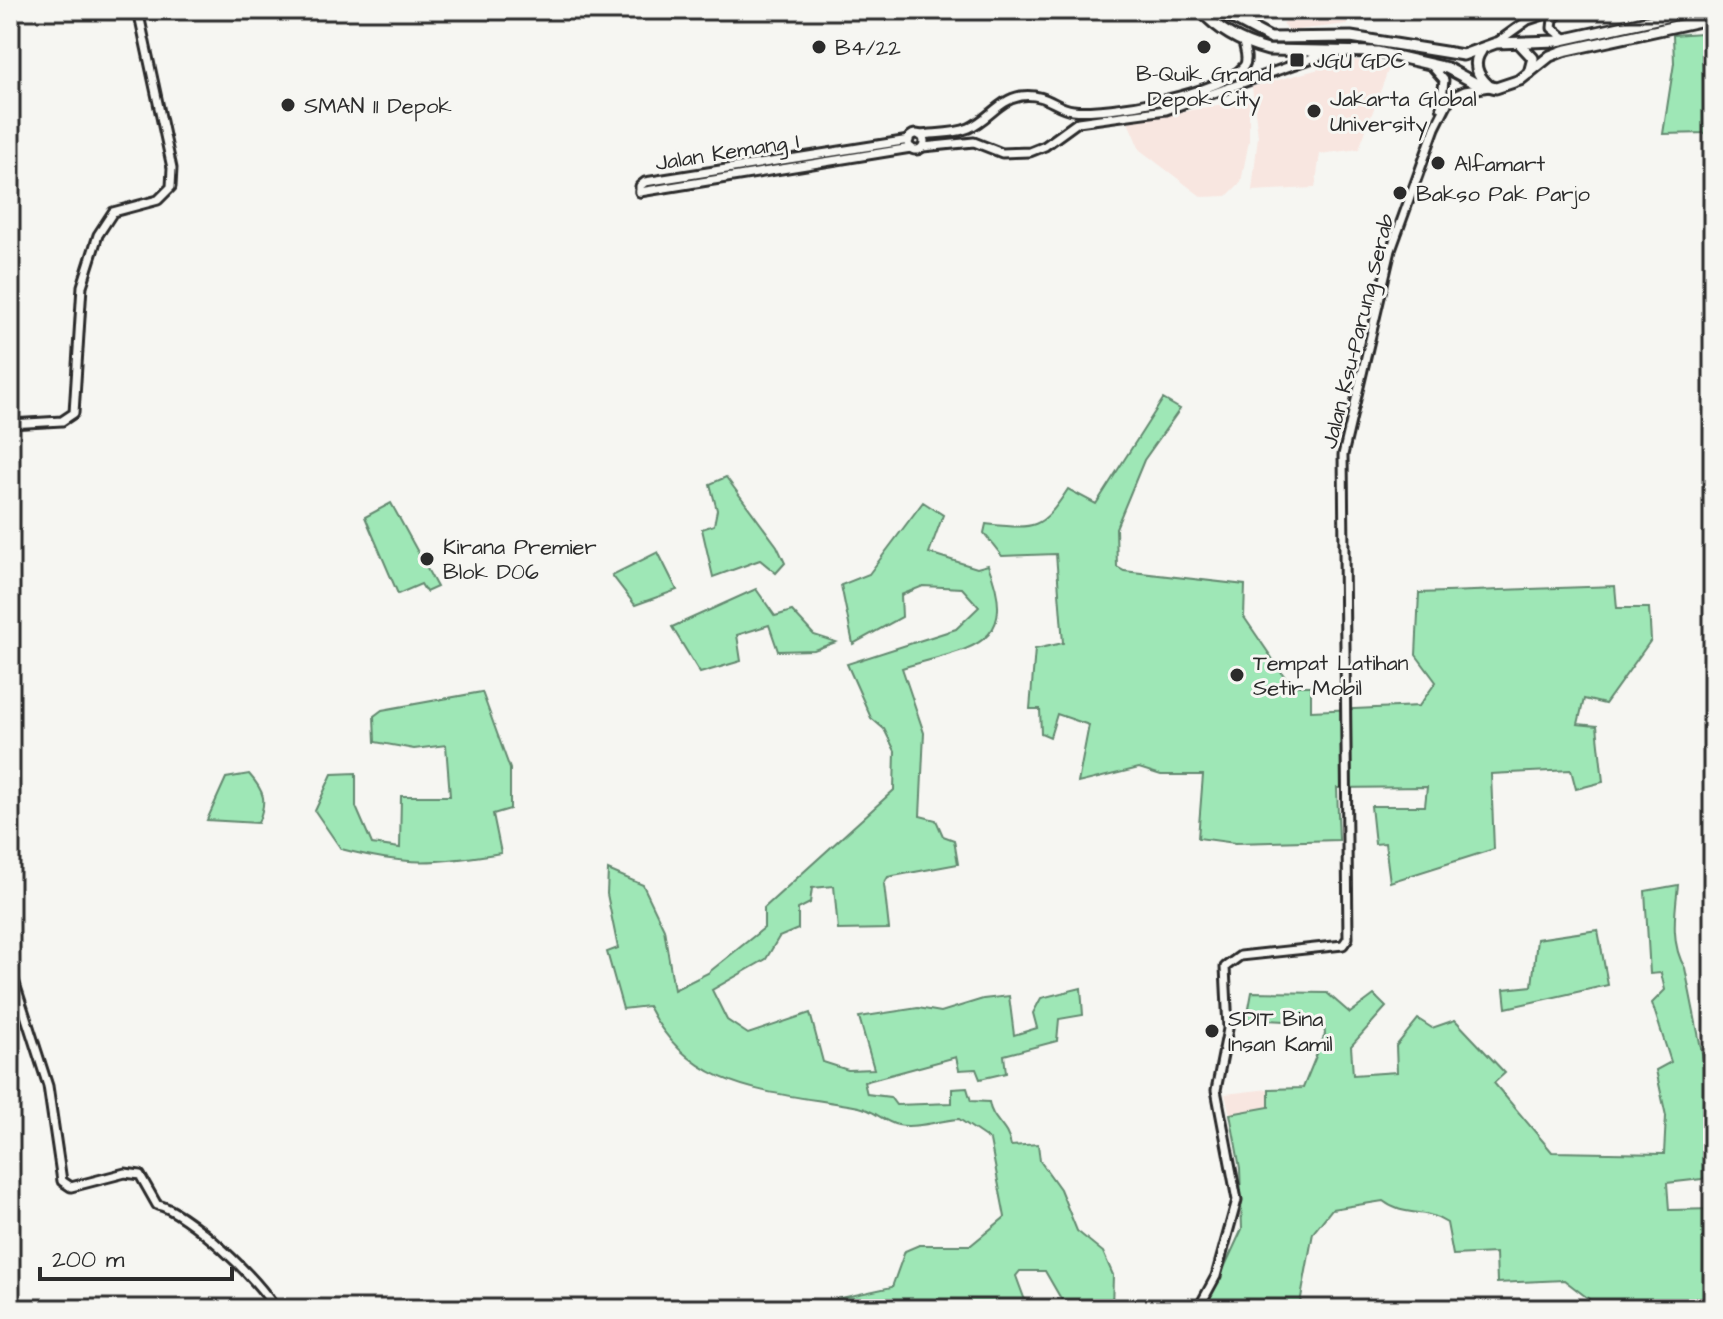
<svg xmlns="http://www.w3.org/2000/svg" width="1723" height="1319" viewBox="0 0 1723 1319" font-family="'Architects Daughter',sans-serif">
<rect width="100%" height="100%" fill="#f6f6f2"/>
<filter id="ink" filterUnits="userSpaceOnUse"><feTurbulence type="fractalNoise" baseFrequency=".0125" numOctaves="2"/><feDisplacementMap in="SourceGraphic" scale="16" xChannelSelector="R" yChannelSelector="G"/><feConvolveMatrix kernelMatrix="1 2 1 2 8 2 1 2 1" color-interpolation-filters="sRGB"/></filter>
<g filter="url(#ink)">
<!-- built -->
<g fill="#f8e6e0">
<polygon points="1295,10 1345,10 1347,24 1289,31 1283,24"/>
<polygon points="1353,60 1390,65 1359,149 1320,154 1315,188 1252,191 1258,136 1252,87"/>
<polygon points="1249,99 1249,141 1241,182 1227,196 1202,197 1140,150 1128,122"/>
<polygon points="1269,1089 1269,1107 1230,1114 1225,1094"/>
</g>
<!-- green -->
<g fill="#9ee7b6" stroke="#648970" stroke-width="2">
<polygon points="1701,33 1707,133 1663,134 1674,63 1673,35"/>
<path d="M 1163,399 L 1180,409 L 1144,460 L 1116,528 L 1117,567 L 1124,571 L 1245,585 L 1244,617 L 1291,686 L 1311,686 L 1311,711 L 1419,706 L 1436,682 L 1416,655 L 1419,593 L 1615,586 L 1617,608 L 1649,608 L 1651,640 L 1605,704 L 1584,699 L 1578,724 L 1597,726 L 1603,782 L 1576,789 L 1571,770 L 1491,774 L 1494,849 L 1390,882 L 1385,843 L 1375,844 L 1371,806 L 1425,806 L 1427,787 L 1337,788 L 1339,840 L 1235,843 L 1198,838 L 1203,775 L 1161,775 L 1139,768 L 1078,783 L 1089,725 L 1057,714 L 1050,737 L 1041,733 L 1040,709 L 1030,709 L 1035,649 L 1063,643 L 1056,554 L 1002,556 L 984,533 L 986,524 C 1034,529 1041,531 1068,489 L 1096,504 Z"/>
<polygon points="726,477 777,546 785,563 776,573 760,560 713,577 702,529 714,525 717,510 710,484"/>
<path d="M 923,502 L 943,515 L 929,553 L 977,568 L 988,565 C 1022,650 964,648 902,668 L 924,733 L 920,816 L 936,820 L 943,836 L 954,840 L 958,864 L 888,877 L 884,884 L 889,929 L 838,930 L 834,886 L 812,888 L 810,903 L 798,909 L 798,929 L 779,937 L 766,959 L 712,990 L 727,1020 L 748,1034 L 810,1013 L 823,1062 L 848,1070 L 874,1069 L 859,1017 L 918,1008 L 941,1012 L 983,999 L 1009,996 L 1014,1035 L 1037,1028 L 1033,1013 L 1041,998 L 1081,988 L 1083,1015 L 1059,1019 L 1057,1041 L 1004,1055 L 1006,1073 L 980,1079 L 976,1069 L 959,1070 L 956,1057 L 864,1082 L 867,1094 L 890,1097 L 896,1105 L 952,1103 L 952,1089 L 967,1088 L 971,1101 L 989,1102 C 992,1122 1007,1124 1011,1146 L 1038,1144 L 1040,1161 L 1060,1189 L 1077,1231 L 1103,1252 L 1113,1275 L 1112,1309 L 1067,1309 L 1045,1271 L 1020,1271 L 1016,1276 L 1027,1306 L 1020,1309 L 819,1309 L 818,1303 L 892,1287 L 905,1251 L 919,1245 L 971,1245 L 1005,1217 L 990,1140 L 959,1119 C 941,1120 915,1129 898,1125 C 884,1122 874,1110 859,1107 C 773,1091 693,1095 648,1006 L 623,1009 L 607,952 L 618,948 L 607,894 L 608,870 L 643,885 L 664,929 L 674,990 L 708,973 L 764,928 L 764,908 L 894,790 L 895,751 L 884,729 L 871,718 L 847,664 L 956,629 L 979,607 L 962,588 L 923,586 L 901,595 L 902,617 L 853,644 L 841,585 L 869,574 Z"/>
<polygon points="391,503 437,587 426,592 421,584 398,594 365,517"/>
<polygon points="658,552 677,590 635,605 612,575"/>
<polygon points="756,589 775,616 792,611 814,635 836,642 814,650 778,651 769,625 737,635 741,661 700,673 672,627"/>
<path d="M 482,692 L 510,769 L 510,809 L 493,814 L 501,853 C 434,864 407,866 341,849 L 315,811 L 332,774 L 356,773 L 356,807 L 372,844 L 400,848 L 401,796 L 450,796 L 446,745 L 414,749 L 375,742 L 374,716 L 382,710 Z"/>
<path d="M 249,774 C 265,792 267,801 258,823 L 207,820 L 226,778 Z"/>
<path d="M 1678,885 C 1675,912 1670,944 1685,968 L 1703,1058 L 1713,1073 L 1713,1172 L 1702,1179 L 1667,1183 L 1669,1210 L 1713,1209 L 1713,1309 L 1602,1309 L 1564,1280 L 1497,1283 L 1496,1253 L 1453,1255 L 1447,1223 C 1423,1207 1405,1218 1383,1201 L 1332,1209 L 1313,1233 L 1299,1309 L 1253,1306 L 1251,1309 L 1205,1309 L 1242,1229 L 1240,1168 L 1230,1114 L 1269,1107 L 1269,1089 L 1303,1088 L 1325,1034 L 1324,1023 L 1247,1019 L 1252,992 L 1327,993 L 1350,1013 L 1374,995 L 1386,1007 L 1351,1046 L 1353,1075 L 1397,1072 L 1396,1046 L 1418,1019 L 1432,1028 L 1455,1020 L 1505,1073 L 1494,1083 L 1552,1152 L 1664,1154 L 1666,1116 L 1656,1070 L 1671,1062 L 1652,1003 L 1665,990 L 1661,973 L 1650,974 L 1645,891 Z"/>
<polygon points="1598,930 1608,985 1506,1008 1504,989 1532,986 1537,939"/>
</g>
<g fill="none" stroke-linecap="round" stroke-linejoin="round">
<defs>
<g id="minor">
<polyline points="1563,10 1553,19 1552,28 1566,39"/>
<polyline points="1496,43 1528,20 1558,10"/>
<polyline points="1431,65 1444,80 1441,107"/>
<circle cx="916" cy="142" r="8"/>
<path d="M 920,135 C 936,133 955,134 969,128 C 989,119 999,100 1021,96 C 1048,93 1054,108 1073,110 C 1108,114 1222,94 1244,66 C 1249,59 1244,49 1243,42"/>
<polyline points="923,147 974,142 1002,153 1030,152 1045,146 1078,122 1166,110 1327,53"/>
<polyline points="640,192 640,186 645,182 909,140"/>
<polyline points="640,192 911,148"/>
<polyline points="10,424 62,421 74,413 82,286 98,235 113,212 158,200 171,187 172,168 138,10"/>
<path d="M 10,968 L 48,1086 L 62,1181 L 71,1187 L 125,1173 L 140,1175 L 157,1205 C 185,1209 263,1283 275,1309"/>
<polyline points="1198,1309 1216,1276 1237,1200 1216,1090 1228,1029 1225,967 1240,956 1343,945 1348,938 1343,455 1391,250 1435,128 1450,98 1465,91 1489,87"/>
</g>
<g id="major">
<path d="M 1200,10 C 1219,31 1241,43 1268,50 L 1377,52 L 1447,68 L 1473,82 L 1496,88 L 1520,80 L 1550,56 L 1563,51 L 1713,18"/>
<polyline points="1217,10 1270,38 1351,37 1463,55 1496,43 1557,41 1697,10"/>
<polyline points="1519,43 1533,58 1529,73"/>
<path d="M 1481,51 C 1472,63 1477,75 1488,85"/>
</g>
</defs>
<!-- minor casing -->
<use href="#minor" stroke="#2b2b2b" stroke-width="13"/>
<!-- major casing -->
<use href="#major" stroke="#2b2b2b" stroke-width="15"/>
<!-- minor -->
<use href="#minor" stroke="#f6f6f2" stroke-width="7"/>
<!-- major -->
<use href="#major" stroke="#f6f6f2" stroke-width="9"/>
</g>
</g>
<!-- markers -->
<g fill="#2b2b2b" stroke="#f6f6f2" stroke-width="3">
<circle cx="819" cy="47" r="8"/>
<circle cx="1204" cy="47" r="8"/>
<rect x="1289" y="52" width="16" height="16" rx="4"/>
<circle cx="288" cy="105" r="8"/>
<circle cx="1314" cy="111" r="8"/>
<circle cx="1438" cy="163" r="8"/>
<circle cx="1400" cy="193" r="8"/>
<circle cx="427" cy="559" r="8"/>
<circle cx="1237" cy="675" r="8"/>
<circle cx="1212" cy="1031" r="8"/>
</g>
<g text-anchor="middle" stroke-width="6" stroke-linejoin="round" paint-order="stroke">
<!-- poi labels -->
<g font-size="22" fill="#2b2b2b" stroke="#f6f6f2" text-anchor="start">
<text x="835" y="55">B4/22</text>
<text x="1313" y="68">JGU GDC</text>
<text x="1204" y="81" text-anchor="middle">B-Quik Grand<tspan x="1204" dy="25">Depok City</tspan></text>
<text x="1330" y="106">Jakarta Global<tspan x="1330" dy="25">University</tspan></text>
<text x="304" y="113">SMAN 11 Depok</text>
<text x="1454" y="171">Alfamart</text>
<text x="1416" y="201">Bakso Pak Parjo</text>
<text x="443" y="554">Kirana Premier<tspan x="443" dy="25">Blok D06</tspan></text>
<text x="1253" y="670">Tempat Latihan<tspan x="1253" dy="25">Setir Mobil</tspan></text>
<text x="1228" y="1026">SDIT Bina<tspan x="1228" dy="25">Insan Kamil</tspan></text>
</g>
<!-- street labels -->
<g font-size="22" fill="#2b2b2b" stroke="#f6f6f2">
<text transform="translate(727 151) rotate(-9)" y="8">Jalan Kemang I</text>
<text transform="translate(1357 331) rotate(-76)" y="8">Jalan Ksu-Parung Serab</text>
</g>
</g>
<!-- margin -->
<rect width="1723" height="1319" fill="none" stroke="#f6f6f2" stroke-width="40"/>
<rect x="20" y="20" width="1683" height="1279" fill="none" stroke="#2b2b2b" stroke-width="3" filter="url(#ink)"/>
<!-- scale -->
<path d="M40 1267v12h192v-12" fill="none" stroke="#2b2b2b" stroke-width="4"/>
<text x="52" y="1267" font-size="24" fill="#2b2b2b" stroke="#f6f6f2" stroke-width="6" paint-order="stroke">200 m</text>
</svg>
